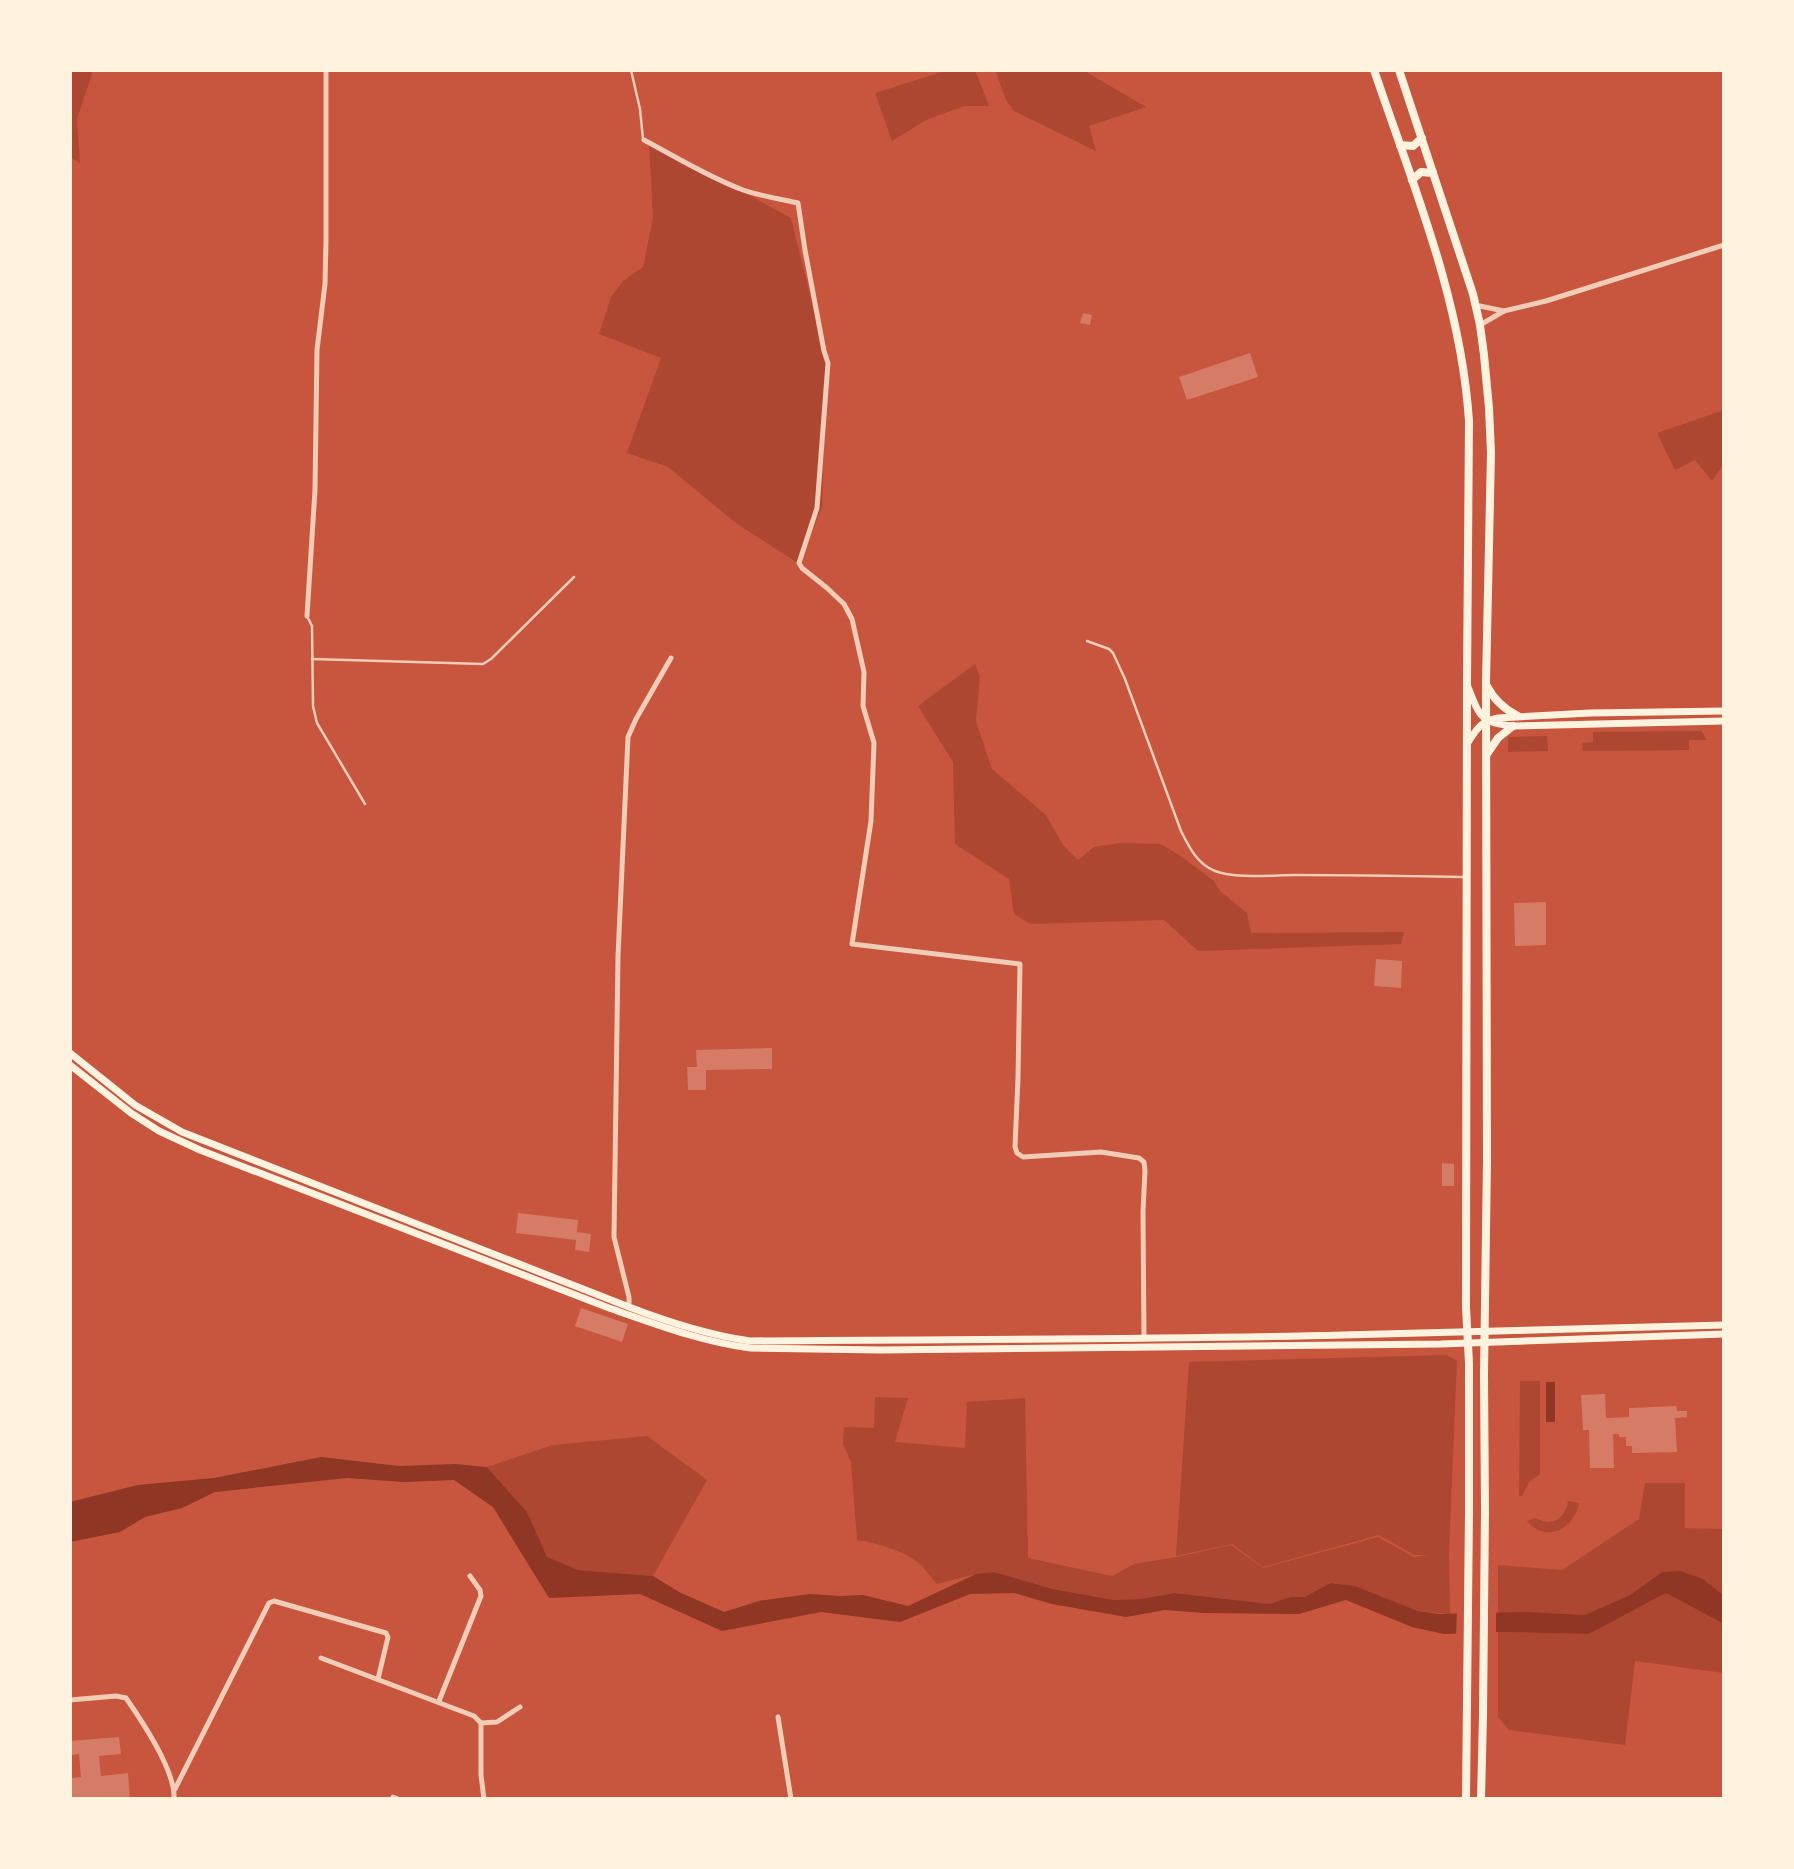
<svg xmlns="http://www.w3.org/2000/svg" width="1794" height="1869" viewBox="0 0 1794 1869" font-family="Arial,sans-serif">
<rect width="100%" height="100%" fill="#c8553d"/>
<!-- green -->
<g fill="#ae4732">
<polygon points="70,70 93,71 77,119 80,163 70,157"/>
<polygon points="948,70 975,70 989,106 965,106 926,120 892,141 875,93"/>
<polygon points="995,70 1083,70 1146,107 1089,126 1096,151 1014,111 1006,100"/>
<polygon points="649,141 791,218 826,359 822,507 799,564 736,523 668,467 627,453 661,358 599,334 611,297 623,281 643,267 653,218"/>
<polygon points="1724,410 1724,464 1712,481 1695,460 1675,470 1657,433"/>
<polygon points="975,664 980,677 976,721 992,769 1046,815 1063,845 1078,860 1094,847 1119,843 1161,844 1179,855 1214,881 1220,891 1247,913 1251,933 1404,932 1401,944 1198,951 1164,920 1030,924 1014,914 1009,879 955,844 953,762 918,706"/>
<polygon points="1702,731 1707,740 1689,740 1689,750 1583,751 1582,743 1593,742 1593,732"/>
<polygon points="1547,736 1548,751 1508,752 1508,737"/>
<path d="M 1447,1355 L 1457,1361 L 1449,1553 L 1450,1614 L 1418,1611 L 1355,1586 L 1331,1583 L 1304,1597 L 1290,1597 L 1270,1604 L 1174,1593 L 1141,1599 L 1113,1600 L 1052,1590 L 994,1572 L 976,1574 L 937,1584 C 930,1578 926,1569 919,1563 C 900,1549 879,1544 857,1540 L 851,1462 L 843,1443 L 844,1427 L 874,1428 L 875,1397 L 908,1398 L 895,1442 L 965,1448 L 967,1402 L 1025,1398 L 1028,1558 L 1112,1576 L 1134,1564 L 1177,1557 L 1231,1545 L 1263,1568 L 1378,1537 L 1414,1557 L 1428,1555 L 1414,1555 L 1379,1535 L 1263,1567 L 1232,1544 L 1176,1556 L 1189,1362 Z"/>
<polygon points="1520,1381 1540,1381 1540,1474 1529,1482 1522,1496 1519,1496"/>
<polygon points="647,1436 707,1480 653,1576 578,1570 546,1557 527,1512 487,1467 553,1445"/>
<polygon points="1645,1483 1685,1483 1685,1528 1724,1529 1724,1596 1703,1579 1662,1572 1630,1595 1586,1615 1498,1613 1498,1565 1562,1570 1639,1519"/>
<path d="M 1568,1501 L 1579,1503 C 1574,1529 1546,1544 1527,1521 L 1536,1518 C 1552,1528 1566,1518 1568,1501 Z"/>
<polygon points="1666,1593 1724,1624 1724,1673 1635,1661 1625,1745 1509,1730 1498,1717 1498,1632 1589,1634"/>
</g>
<!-- water -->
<g fill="#8f3625">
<rect x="1546" y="1382" width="9" height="40"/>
<polygon points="321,1457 399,1466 455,1464 487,1467 527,1512 547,1557 578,1570 653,1576 679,1592 724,1612 759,1601 810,1594 840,1596 863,1595 908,1606 976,1574 994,1572 1052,1589 1113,1600 1141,1599 1174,1593 1270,1604 1290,1597 1304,1597 1331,1583 1355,1586 1418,1611 1439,1614 1527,1612 1585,1615 1630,1595 1662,1572 1680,1571 1703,1579 1724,1596 1724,1624 1666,1593 1589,1634 1498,1632 1444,1634 1412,1627 1346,1600 1299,1614 1203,1613 1165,1610 1126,1617 1052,1604 1014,1593 970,1594 900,1622 821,1612 722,1631 640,1594 549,1598 493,1507 454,1480 404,1482 347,1478 215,1492 182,1508 145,1517 120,1532 70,1542 70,1502 138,1485 214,1478"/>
</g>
<!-- pier -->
<polygon fill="#c8553d" points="1496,1609 1496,1636 1456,1637 1457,1610"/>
<!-- building -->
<g fill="#d67c66">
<polygon points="1083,313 1092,315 1090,325 1080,323"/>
<polygon points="1250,353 1258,377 1187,400 1179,377"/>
<polygon points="1546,902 1546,945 1515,946 1514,903"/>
<polygon points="1376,959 1402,961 1401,988 1374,986"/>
<polygon points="772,1048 772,1069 706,1070 706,1090 688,1090 687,1067 697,1067 696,1050"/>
<polygon points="1442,1163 1454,1164 1454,1186 1442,1186"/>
<polygon points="518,1213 578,1220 577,1232 591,1234 589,1252 575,1250 576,1240 516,1233"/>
<polygon points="581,1308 628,1324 622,1342 575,1326"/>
<polygon points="1605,1394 1606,1418 1629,1417 1629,1408 1676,1406 1677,1411 1687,1411 1687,1417 1675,1418 1677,1452 1632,1453 1632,1446 1626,1446 1626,1437 1619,1437 1619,1434 1613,1434 1614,1468 1590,1468 1589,1430 1583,1430 1581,1395"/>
<polygon points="119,1737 121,1754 99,1756 101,1776 128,1773 130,1799 70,1799 70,1778 81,1777 79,1754 70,1755 70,1741"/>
</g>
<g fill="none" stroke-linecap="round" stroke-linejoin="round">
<!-- service -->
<g stroke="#f1ccb7" stroke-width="2.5">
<polyline points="631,70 640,109 643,139"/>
<polyline points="307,616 312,626 313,706 317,723 365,804"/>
<path d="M 1087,641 L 1109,649 L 1113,653 L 1125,679 L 1181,831 C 1189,847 1197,864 1215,871 C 1235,879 1273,875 1296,875 C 1351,875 1407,876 1463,877"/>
<polyline points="312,659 483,664 491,659 574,577"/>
</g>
<!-- minor -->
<g stroke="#f1ccb7" stroke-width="5">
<path d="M 644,140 C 676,157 708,177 743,190 C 761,196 779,199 798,203 L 805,250 L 824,351 L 828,363 L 817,508 L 799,563 L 802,568 L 827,588 L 844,604 L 852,619 L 864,672 L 863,706 L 874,743 L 871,821 L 852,944 L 1020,964 L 1018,1078 L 1015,1147 L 1017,1153 L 1023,1157 L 1101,1152 L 1139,1158 L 1144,1162 L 1145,1171 L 1143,1211 L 1144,1338"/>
<polyline points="1475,305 1504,311"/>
<polyline points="1480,325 1504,311 1546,301 1724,245"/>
<polyline points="307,616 315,490 317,350 325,284 326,241 326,70"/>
<polyline points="629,1307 629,1297 614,1237 618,956 628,737 636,719 671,658"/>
<polyline points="321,1658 474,1716 481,1723 481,1775 484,1799"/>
<path d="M 70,1700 L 116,1696 L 126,1698 C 142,1721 176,1771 174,1799"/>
<polyline points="439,1701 481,1596 480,1590 470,1576"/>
<polyline points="778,1717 791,1799"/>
<polyline points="481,1723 497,1722 520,1707"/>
<polyline points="175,1789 269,1603 274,1601 386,1633 388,1637 378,1679"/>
<polyline points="393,1797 398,1799"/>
</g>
<!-- secondary -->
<g stroke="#fff3e0" stroke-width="7">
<path d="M 1467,685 C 1480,715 1478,723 1513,726 L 1724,721"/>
<path d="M 1467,744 C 1477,729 1479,722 1498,718 L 1590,713 L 1724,711"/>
<path d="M 70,1053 L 135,1105 L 182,1132 L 629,1307 C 668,1322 708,1335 750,1341 C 947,1339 1145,1340 1343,1335 C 1470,1331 1597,1328 1724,1325"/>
<path d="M 70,1065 L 131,1113 L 159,1131 L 200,1150 L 609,1308 C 655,1324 702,1342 750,1348 L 881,1350 L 1441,1344 L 1724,1334"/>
</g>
<!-- primary -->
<g stroke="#fff3e0" stroke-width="8">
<path d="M 1374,70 C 1413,185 1461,299 1469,421 L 1467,684 L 1466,1307 L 1469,1363 L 1469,1511 L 1466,1799"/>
<polyline points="1399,70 1473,294 1480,325 1484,355 1489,408 1491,453 1486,683 1487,1160 1484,1375 1485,1511 1483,1716 1481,1799"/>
<polyline points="1400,145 1413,146 1422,138"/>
<polyline points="1412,180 1421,172 1433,173"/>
<path d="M 1487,686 C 1494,700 1504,709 1518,716"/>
<polyline points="1487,754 1498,738 1513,726"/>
</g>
</g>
<!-- border -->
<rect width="1794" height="1869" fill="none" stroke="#fff3e0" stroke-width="144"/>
</svg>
